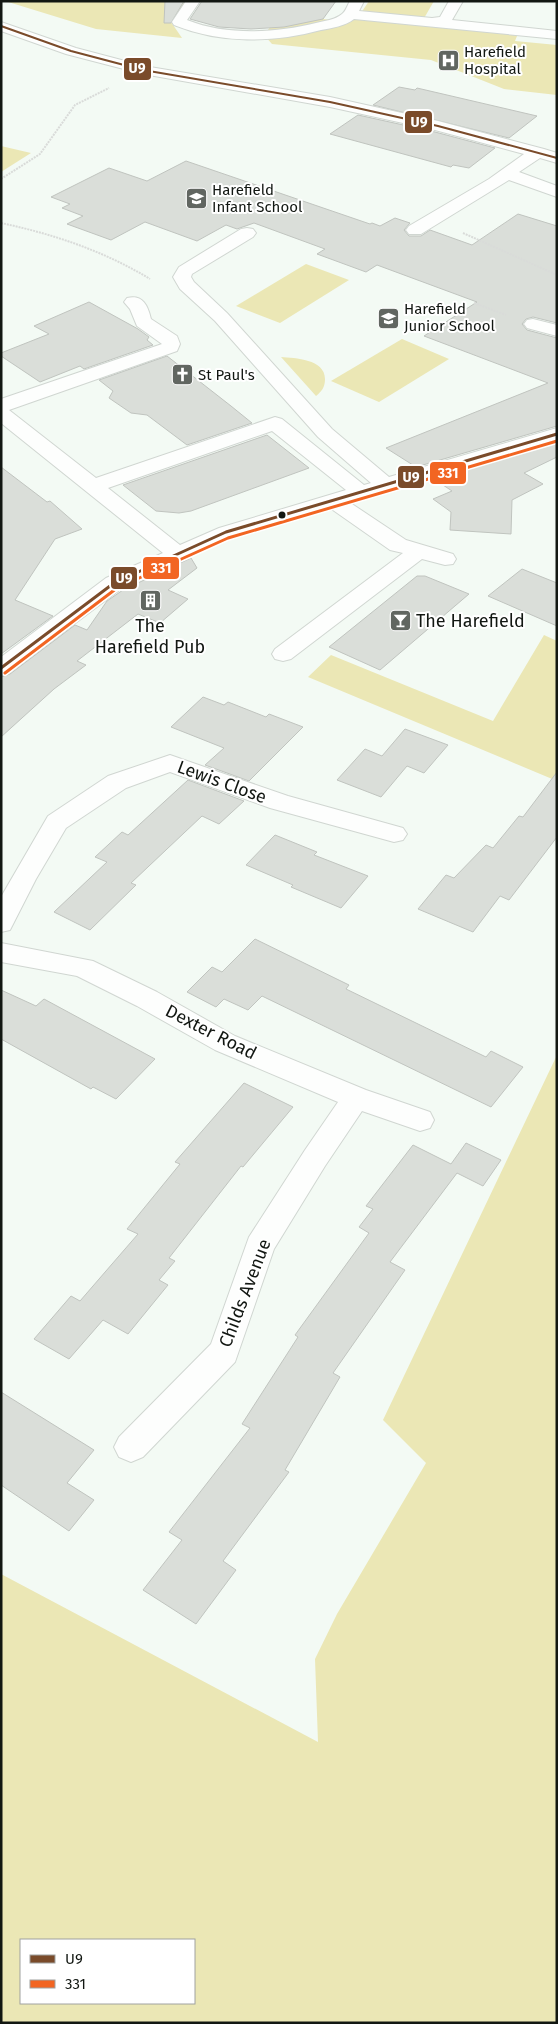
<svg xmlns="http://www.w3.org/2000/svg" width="558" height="2024" viewBox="0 0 558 2024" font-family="'Fira Sans',sans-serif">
<rect width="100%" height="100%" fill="#f3faf4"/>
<!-- green -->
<g fill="#ebe7b5" fill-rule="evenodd">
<polygon points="5,1 187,1 171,22 182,38 96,29"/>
<polygon points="369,1 434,1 423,20 361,13"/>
<polygon points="280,14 340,21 347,17 519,31 515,41 557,45 557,95 504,89 431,60 272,44 264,35"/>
<polygon points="1,146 31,153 1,172"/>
<polygon points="306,264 349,280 280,323 236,306"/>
<polygon points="402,339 449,359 379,402 331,381"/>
<path d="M 281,357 C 295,358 325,359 325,379 C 325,387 322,391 316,396 Z"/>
<polygon points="544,635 557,641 557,781 308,677 331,655 493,721"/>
<path d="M 557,1055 L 557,2023 L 1,2023 L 1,1574 L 318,1742 L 315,1659 L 337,1614 L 426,1463 L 383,1420 ZM 194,1940 L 194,2003 L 21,2003 L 21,1940 Z"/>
</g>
<!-- building -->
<g fill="#daded9" stroke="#c0c4bf">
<polygon points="165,1 184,1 171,23 164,23"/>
<polygon points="202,1 336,1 323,19 284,27 251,29 219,27 190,19"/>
<polygon points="399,87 415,90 417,88 537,116 509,138 373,105"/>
<polygon points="358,115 435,132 495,148 469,168 453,165 451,167 330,134"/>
<polygon points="186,161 370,224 372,223 380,226 395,218 410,223 404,230 409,236 421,236 430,230 472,245 518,214 557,226 557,323 533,317 526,319 522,324 527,330 557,338 557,426 416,467 386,448 548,383 424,336 477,302 377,265 366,272 317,254 325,249 254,223 237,229 226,225 197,241 145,222 111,240 67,224 83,216 62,208 70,204 51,197 109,168 147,181"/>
<polygon points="89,302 138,329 149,337 147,340 153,345 84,369 80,366 40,382 1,356 1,353 49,334 34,326"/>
<polygon points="167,356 231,406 252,423 187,445 147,415 131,413 109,398 113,391 99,380"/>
<polygon points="267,435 309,468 191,511 179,513 156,511 123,485"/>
<polygon points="557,442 557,457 524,473 543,484 512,500 511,534 450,530 451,512 433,499 452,491 434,479"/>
<polygon points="1,467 47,502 50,501 82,529 55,539 15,600 53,616 1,654"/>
<polygon points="191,558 197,568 168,590 188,599 160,623 138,614 77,661 86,665 54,689 1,737 1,677 10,674 75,625 87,630 107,601 123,590"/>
<polygon points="522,569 557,583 557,626 488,596"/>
<polygon points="417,576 425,576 469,594 380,670 329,647"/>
<polygon points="203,697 224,705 228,702 266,717 269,714 303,727 249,781 205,765 224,748 171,727"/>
<polygon points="405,729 448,745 424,773 407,766 381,797 337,780 365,749 382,756"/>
<polygon points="557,772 557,837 509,900 500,896 473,932 418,909 446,875 454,878 486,845 493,848 519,816 523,817"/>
<polygon points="188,780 244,801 219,824 202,816 131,883 136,885 90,930 54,912 107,862 95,857 122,832 128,835"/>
<polygon points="275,835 317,852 314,855 368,876 341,908 291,887 293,885 246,865"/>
<polygon points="255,939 349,985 346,989 486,1057 491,1051 523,1067 491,1107 262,996 248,1010 224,999 216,1007 187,992 212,967 222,972"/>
<polygon points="1,990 36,1006 44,999 155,1059 116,1099 93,1087 91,1089 1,1039"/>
<polygon points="244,1083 293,1107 243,1167 241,1166 169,1258 175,1261 159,1280 168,1285 128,1334 103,1320 69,1359 34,1339 71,1296 80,1301 138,1234 127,1229 180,1164 175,1162"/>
<polygon points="466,1143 501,1160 483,1186 457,1173 390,1262 405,1270 333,1373 340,1377 285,1470 289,1472 223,1561 236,1570 196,1624 143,1590 182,1540 169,1532 250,1428 242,1424 298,1337 295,1335 369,1233 359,1227 373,1209 366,1206 413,1145 451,1164"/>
<polygon points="1,1392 94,1450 67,1483 94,1500 69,1531 1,1485"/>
</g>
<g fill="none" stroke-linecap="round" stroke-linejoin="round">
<defs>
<g id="minor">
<path d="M 186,1 L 200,1 L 187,20 C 227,36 275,33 316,23 C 324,21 335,20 342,14 C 346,11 347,6 350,1 L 364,1 L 359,11 L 432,18 L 440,17 L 449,1 L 463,1 L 452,20 L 557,31 L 557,39 L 354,19 C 345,26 332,28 321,30 C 273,43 221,44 174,25 L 172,22 Z"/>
<polygon points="1,22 76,48 144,66 330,97 438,121 544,149 557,153 557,163 540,158 519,172 557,186 557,197 509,180 421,234 409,234 406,230 409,226 489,179 524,154 435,130 330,107 143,74 66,54 1,31"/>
<path d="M 247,228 L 253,229 L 256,233 L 253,237 L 192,274 L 191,277 L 194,282 L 227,313 L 332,429 L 389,477 L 557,428 L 557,440 L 349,502 L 406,540 L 453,554 L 456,559 L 453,564 L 445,565 L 422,559 L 291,659 L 283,661 L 275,659 L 272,654 L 275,649 L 403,553 L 390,550 L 330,508 L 233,536 L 122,588 L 9,673 L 1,675 L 1,657 L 106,578 L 163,553 L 1,423 L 1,399 L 162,344 L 137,326 L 130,309 L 124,302 L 127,298 C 143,294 148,306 151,319 L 177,336 L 180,344 L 177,351 L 9,410 L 96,478 L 275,417 L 282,419 L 364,485 L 371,483 L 318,437 L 215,321 L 180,289 L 173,277 L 179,267 L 241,229 ZM 272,431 L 346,490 L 219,528 L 180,545 L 108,488 Z"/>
<polygon points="533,319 557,325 557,336 527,328 524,324 527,320"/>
<polygon points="170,755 288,796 403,828 407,834 403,840 394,842 270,808 170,772 126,788 66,828 36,879 10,930 1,932 1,897 48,816 108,776"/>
<polygon points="1,943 93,961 157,992 235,1036 366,1090 430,1112 434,1120 430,1128 420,1131 362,1111 325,1166 274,1249 235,1362 143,1457 131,1462 119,1457 114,1447 119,1437 211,1344 249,1237 305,1150 338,1102 215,1050 137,1006 77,976 1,962"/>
</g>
</defs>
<!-- minor casing -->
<use href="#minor" stroke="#d0d6d1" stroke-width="2"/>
<!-- path -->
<g stroke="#d9dbd9" stroke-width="2" stroke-dasharray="2 1" stroke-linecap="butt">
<polyline points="1,179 40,154 75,105 109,88"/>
<path d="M 1,223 C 53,234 104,251 150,279"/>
<polyline points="463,233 557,275"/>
<polyline points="474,303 506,315"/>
</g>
<!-- minor -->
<use href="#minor" fill="#fdfefd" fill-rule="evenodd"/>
<defs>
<polyline id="bus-1-far1" points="1,26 71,51 143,70 330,102 438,126 557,158"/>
<polyline id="bus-1" points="1,668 114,583 226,532 557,434"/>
<polyline id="bus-2" points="5,673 117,588 228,538 557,441"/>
</defs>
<!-- bus-1-far1 casing -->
<use href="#bus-1-far1" stroke="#fff" stroke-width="4"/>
<!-- bus-1 casing -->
<use href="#bus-1" stroke="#fff" stroke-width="6"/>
<!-- bus-2 casing -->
<use href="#bus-2" stroke="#fff" stroke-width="6"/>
<!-- bus-1-far1 -->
<use href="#bus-1-far1" stroke="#7a4b2a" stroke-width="2"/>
<!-- bus-1 -->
<use href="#bus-1" stroke="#7a4b2a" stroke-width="3"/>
<!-- bus-2 -->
<use href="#bus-2" stroke="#f26522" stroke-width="3"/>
</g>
<!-- icons -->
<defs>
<symbol id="hospital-square" viewBox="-11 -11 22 22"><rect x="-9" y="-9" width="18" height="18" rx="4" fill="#616661" stroke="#fff"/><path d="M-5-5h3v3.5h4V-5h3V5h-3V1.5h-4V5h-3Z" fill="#fff"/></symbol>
<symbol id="school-square" viewBox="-11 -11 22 22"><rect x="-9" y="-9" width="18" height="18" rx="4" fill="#616661" stroke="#fff"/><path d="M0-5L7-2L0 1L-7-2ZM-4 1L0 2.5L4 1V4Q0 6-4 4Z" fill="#fff"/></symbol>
<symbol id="church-square" viewBox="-11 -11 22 22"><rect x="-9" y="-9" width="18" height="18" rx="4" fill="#616661" stroke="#fff"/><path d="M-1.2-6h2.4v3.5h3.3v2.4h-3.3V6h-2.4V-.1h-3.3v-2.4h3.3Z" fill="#fff"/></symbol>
<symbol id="building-square" viewBox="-11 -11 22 22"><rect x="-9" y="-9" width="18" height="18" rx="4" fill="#616661" stroke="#fff"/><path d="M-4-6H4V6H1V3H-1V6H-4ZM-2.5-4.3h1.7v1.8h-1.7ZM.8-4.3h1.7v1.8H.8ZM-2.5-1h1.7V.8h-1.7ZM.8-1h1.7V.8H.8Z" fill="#fff"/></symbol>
<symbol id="bar-square" viewBox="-11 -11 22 22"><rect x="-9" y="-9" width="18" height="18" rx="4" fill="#616661" stroke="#fff"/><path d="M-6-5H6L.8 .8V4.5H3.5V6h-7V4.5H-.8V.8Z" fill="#fff"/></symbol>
</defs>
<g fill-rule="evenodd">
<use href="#hospital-square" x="436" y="48" width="25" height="25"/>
<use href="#school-square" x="184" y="186" width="25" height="25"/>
<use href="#school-square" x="376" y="306" width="25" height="25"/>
<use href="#church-square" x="170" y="362" width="25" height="25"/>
<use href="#building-square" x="138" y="588" width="25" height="25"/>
<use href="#bar-square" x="388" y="608" width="25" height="25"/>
</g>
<!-- markers -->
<circle fill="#121712" stroke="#fff" stroke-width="2" cx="282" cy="515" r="4.5"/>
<g text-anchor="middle" stroke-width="4" stroke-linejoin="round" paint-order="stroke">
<!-- far-poi labels -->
<g font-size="15" fill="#121712" stroke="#fff" text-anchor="start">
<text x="464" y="57">Harefield<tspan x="464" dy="17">Hospital</tspan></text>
<text x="212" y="195">Harefield<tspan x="212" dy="17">Infant School</tspan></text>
<text x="404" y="314">Harefield<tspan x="404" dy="17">Junior School</tspan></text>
<text x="198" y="380">St Paul's</text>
</g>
<!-- poi labels -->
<g font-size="18" fill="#121712" stroke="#fff" text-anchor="start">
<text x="416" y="627">The Harefield</text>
<text x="150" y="632" text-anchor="middle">The<tspan x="150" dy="21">Harefield Pub</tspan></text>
</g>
<!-- street labels -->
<g font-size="18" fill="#121712" stroke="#fff">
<text transform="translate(222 782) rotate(20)" y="6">Lewis Close</text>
<text transform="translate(211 1032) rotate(27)" y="6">Dexter Road</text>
<text transform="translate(245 1293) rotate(-69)" y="6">Childs Avenue</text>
</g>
</g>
<g stroke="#fff" stroke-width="2">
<rect x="123" y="57" width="29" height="24" rx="5" fill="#7a4b2a"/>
<rect x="404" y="110" width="29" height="24" rx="5" fill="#7a4b2a"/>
<rect x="429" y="461" width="38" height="24" rx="5" fill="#f26522"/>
<rect x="397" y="465" width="28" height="24" rx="5" fill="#7a4b2a"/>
<rect x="142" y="556" width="38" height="24" rx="5" fill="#f26522"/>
<rect x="110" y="566" width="28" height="24" rx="5" fill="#7a4b2a"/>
</g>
<g font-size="14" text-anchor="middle" font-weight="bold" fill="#fff">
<text x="137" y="73">U9</text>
<text x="419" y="127">U9</text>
<text x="448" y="478">331</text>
<text x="411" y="482">U9</text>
<text x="161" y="573">331</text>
<text x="124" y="583">U9</text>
</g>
<!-- border -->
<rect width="558" height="2024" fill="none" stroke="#121712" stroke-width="5"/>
<!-- legend -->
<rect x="20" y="1939" width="175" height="65" fill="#ffffff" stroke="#a0a2a0"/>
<rect x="30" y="1955" width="25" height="8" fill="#7a4b2a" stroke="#a0a2a0"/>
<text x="65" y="1964" font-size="15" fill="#121712">U9</text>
<rect x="30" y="1980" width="25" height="8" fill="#f26522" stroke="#a0a2a0"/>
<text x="65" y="1989" font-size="15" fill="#121712">331</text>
</svg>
